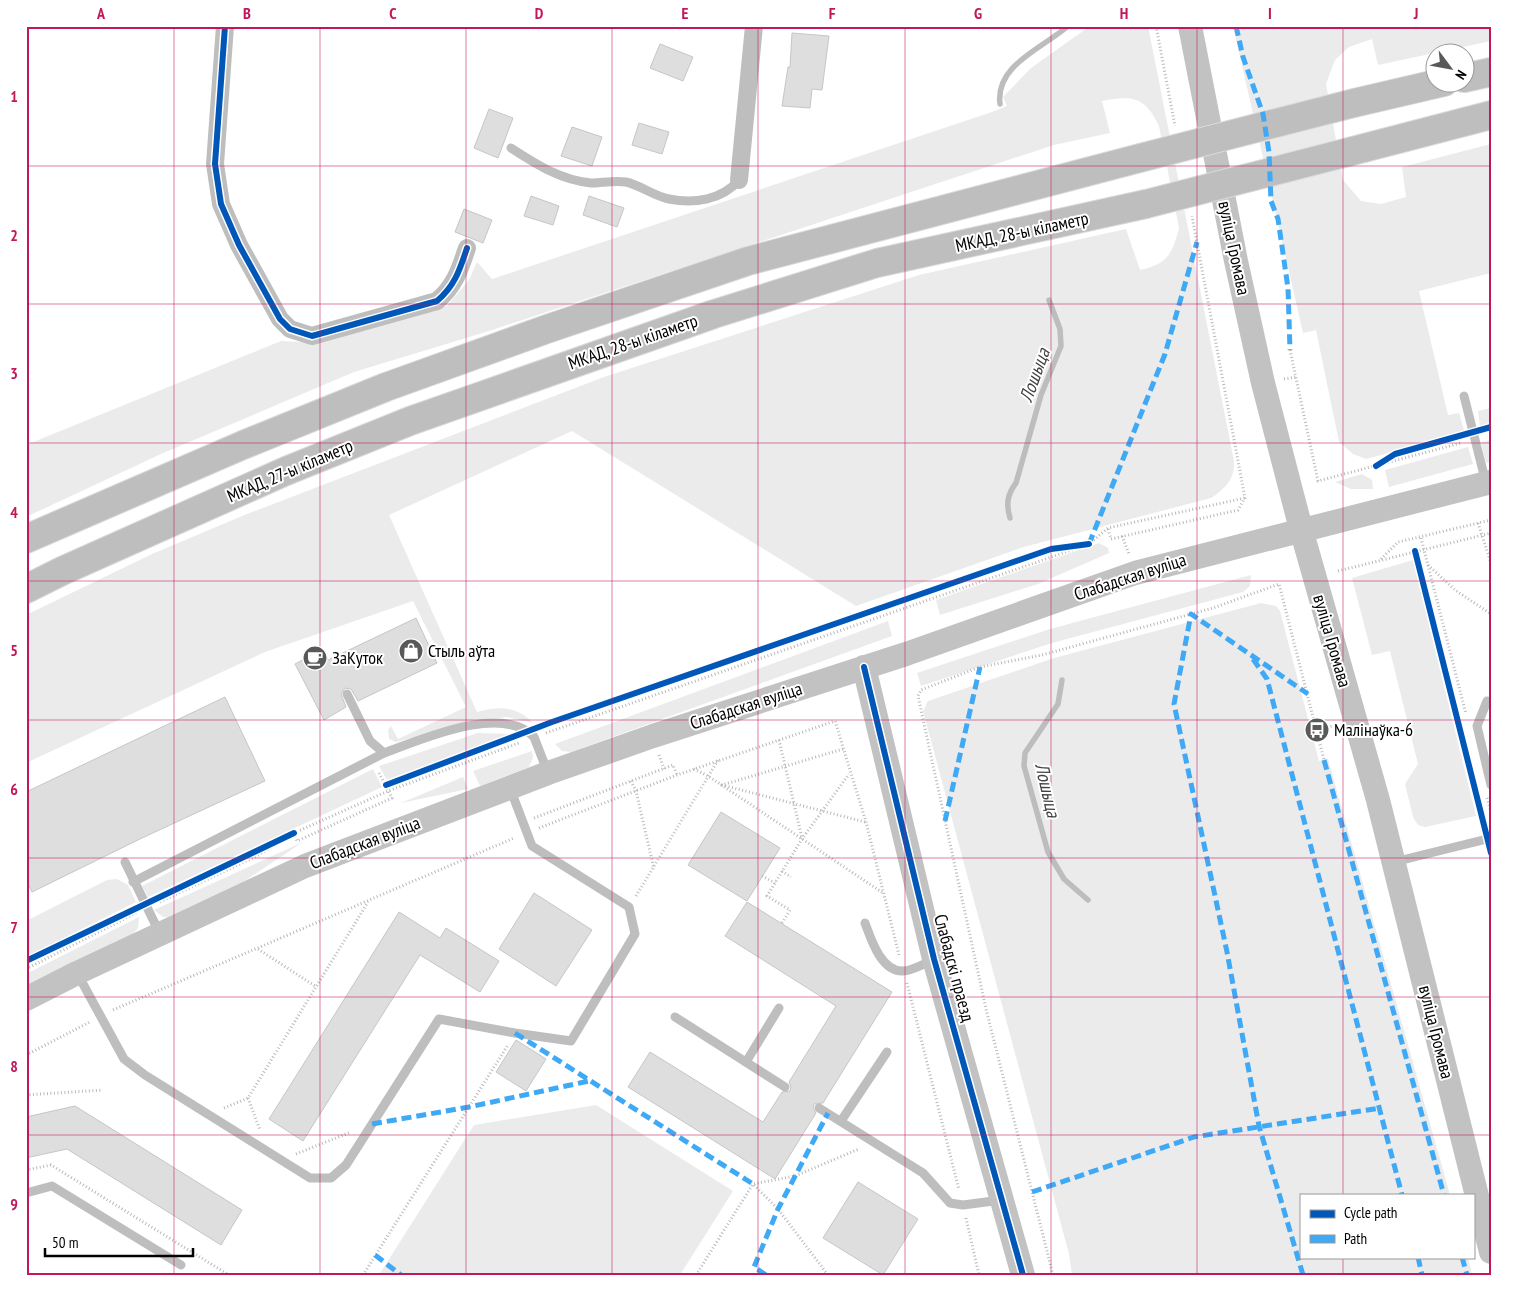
<svg xmlns="http://www.w3.org/2000/svg" width="1517" height="1301" viewBox="0 0 1517 1301" font-family="'PT Sans Narrow',sans-serif">
<rect width="100%" height="100%" fill="#fff"/>
<!-- green -->
<g fill="#ebebeb">
<path d="M 1090,26 L 1148,26 L 1234,461 C 1235,479 1225,489 1211,498 L 1024,547 L 856,606 L 572,431 L 389,515 L 477,712 C 499,706 517,706 533,723 L 507,717 L 489,719 L 396,742 L 389,739 L 388,730 L 391,726 L 398,739 L 466,707 L 413,601 L 265,652 L 26,763 L 26,615 L 152,554 L 242,516 L 604,377 L 919,275 L 1126,229 L 1140,270 C 1167,264 1172,255 1179,228 L 1159,126 C 1145,97 1133,95 1102,101 L 1110,133 L 1054,145 L 489,331 L 354,372 L 161,454 L 26,517 L 26,445 L 281,341 L 316,343 L 447,306 L 469,280 L 477,262 L 492,279 L 992,112 L 1007,106 L 1003,97 L 1031,68 Z"/>
<polygon points="1233,26 1491,26 1491,41 1378,65 1372,39 1349,47 1335,60 1326,84 1343,180 1361,201 1381,204 1406,197 1402,167 1491,144 1491,273 1419,291 1448,415 1459,413 1465,433 1366,459 1353,454 1339,442 1316,330 1303,333"/>
<polygon points="1491,408 1491,425 1480,427 1478,411"/>
<polygon points="1491,440 1491,462 1486,463 1481,442"/>
<polygon points="1468,447 1473,464 1389,487 1385,470"/>
<polygon points="1362,474 1372,480 1373,489 1351,489 1335,482"/>
<polygon points="1099,543 1108,548 1109,553 1038,584 940,615 936,600"/>
<polygon points="1413,560 1476,816 1425,827 1418,825 1413,817 1405,784 1418,764 1390,651 1372,655 1352,578"/>
<polygon points="1251,575 1250,586 1243,592 1052,643 921,686 917,673 1050,629"/>
<polygon points="1261,603 1276,606 1280,611 1319,761 1328,759 1450,1195 1301,1195 1301,1257 1468,1257 1472,1275 1072,1275 1069,1254 923,711 928,701 1054,658"/>
<polygon points="888,621 892,636 571,752 562,751 555,744"/>
<polygon points="478,733 513,734 387,780 379,766"/>
<polygon points="532,751 533,758 529,767 480,786 473,771"/>
<polygon points="373,769 382,787 148,897 142,886"/>
<polygon points="463,777 468,789 401,803"/>
<polygon points="303,842 243,882 168,917 163,917 154,910"/>
<polygon points="117,879 128,885 136,902 26,957 26,921 107,880"/>
<polygon points="139,917 138,928 132,935 26,987 26,974"/>
<polygon points="596,1105 733,1191 680,1275 379,1275 474,1125"/>
</g>
<g fill="none" stroke-linecap="round" stroke-linejoin="round">
<!-- stream -->
<g stroke="#bdbdbd" stroke-width="5.5">
<path d="M 1000,104 C 995,65 1043,48 1068,26"/>
<path d="M 1010,518 C 1006,504 1007,495 1016,483 L 1041,395 L 1061,346 L 1060,329 L 1049,300"/>
<polyline points="1062,680 1058,704 1025,753 1024,766 1048,852 1064,879 1088,900"/>
</g>
</g>
<!-- building -->
<g fill="#dedede" stroke="#c6c6c6">
<polygon points="792,33 829,36 822,90 812,89 810,108 782,106 788,67 790,67"/>
<polygon points="660,44 693,57 683,81 650,68"/>
<polygon points="489,109 513,118 498,158 474,148"/>
<polygon points="639,123 669,132 662,154 632,145"/>
<polygon points="572,127 602,137 592,166 561,156"/>
<polygon points="531,196 559,206 553,225 524,216"/>
<polygon points="589,196 624,208 617,227 583,215"/>
<polygon points="464,209 492,220 483,243 455,232"/>
<polygon points="416,618 437,663 358,701 351,689 345,688 341,694 346,707 324,720 295,664 323,649 328,660"/>
<polygon points="225,697 265,781 142,838 32,892 26,880 26,792"/>
<polygon points="721,812 780,848 747,901 688,865"/>
<polygon points="534,893 592,930 556,986 499,949"/>
<polygon points="747,902 892,992 823,1103 814,1104 813,1108 816,1113 775,1179 628,1087 650,1052 763,1122 782,1092 790,1091 791,1087 789,1082 836,1006 725,936"/>
<polygon points="399,912 440,938 446,928 499,961 480,992 420,955 303,1141 269,1119"/>
<polygon points="516,1040 546,1059 526,1091 496,1072"/>
<polygon points="75,1106 242,1210 221,1245 67,1149 26,1158 26,1117"/>
<polygon points="858,1182 918,1219 883,1275 823,1238"/>
</g>
<g fill="none" stroke-linecap="round" stroke-linejoin="round">
<defs>
<g id="highway">
<polyline points="1464,78 1491,72"/>
<polyline points="1354,103 1444,82"/>
<polyline points="1364,148 1491,115"/>
<polyline points="26,539 243,445 386,387 547,329 748,261 1140,158"/>
<polyline points="26,589 62,571 286,471 410,421 714,314 877,263 1146,204"/>
</g>
</defs>
<!-- highway casing -->
<use href="#highway" stroke="#dbdbdb" stroke-width="30"/>
<!-- path -->
<g stroke="#b9b9b9" stroke-width="3" stroke-dasharray="1 2.5" stroke-linecap="butt">
<polyline points="1156,26 1175,126"/>
<polyline points="1290,350 1318,481 1461,443"/>
<polyline points="1284,379 1296,377"/>
<polyline points="1478,523 1491,563"/>
<polyline points="1108,529 1111,539 1238,510 1245,498 1192,216"/>
<polyline points="1122,536 1129,554"/>
<polyline points="1421,538 1466,714"/>
<polyline points="1381,559 1398,542 1491,520"/>
<polyline points="1428,565 1455,590 1491,614"/>
<polyline points="1338,571 1491,533"/>
<polyline points="1317,730 1336,725"/>
<polyline points="546,733 1089,544 1108,528 1245,498"/>
<polyline points="779,740 802,838"/>
<polyline points="843,749 722,785 865,822"/>
<polyline points="659,755 664,769"/>
<polyline points="694,769 708,776 883,893"/>
<polyline points="631,781 636,791 654,869"/>
<polyline points="1487,798 1491,812"/>
<polyline points="534,818 673,765 677,775"/>
<polyline points="539,828 677,775 835,721 866,822 899,955"/>
<polyline points="294,833 297,841 392,798 378,771"/>
<polyline points="782,871 791,877"/>
<polyline points="762,876 775,883"/>
<polyline points="636,896 718,760"/>
<polyline points="160,902 257,856 294,833 388,791 519,743"/>
<polyline points="782,923 790,910 767,896 802,839 849,774"/>
<polyline points="258,949 315,986"/>
<polyline points="26,969 136,913"/>
<polyline points="907,983 959,1190"/>
<polyline points="113,1010 514,838"/>
<polyline points="26,1055 90,1022"/>
<polyline points="26,1095 103,1090"/>
<polyline points="248,1098 260,1130"/>
<polyline points="224,1108 248,1098 368,902"/>
<polyline points="296,1154 351,1132"/>
<polyline points="26,1170 51,1165 229,1275"/>
<polyline points="754,1185 778,1209 828,1275"/>
<polyline points="966,1218 979,1275"/>
<polyline points="363,1275 508,1045"/>
<polyline points="696,1275 753,1184 795,1176 859,1149"/>
<polyline points="1053,1275 986,1009 918,696 921,690 980,667 1042,655 1213,608 1279,584 1324,760"/>
</g>
<!-- lane -->
<g stroke="#bebebe" stroke-width="9">
<path d="M 511,148 C 536,164 560,180 591,183 C 602,183 614,180 626,182 C 640,185 654,196 669,199 C 694,204 722,200 739,180"/>
<polyline points="1464,396 1486,483"/>
<path d="M 347,694 L 370,741 L 384,753 C 421,740 501,703 534,737 L 548,773"/>
<polyline points="1487,701 1477,726 1491,785"/>
<polyline points="125,862 160,934"/>
<polyline points="1394,862 1491,838"/>
<polyline points="133,882 384,753"/>
<path d="M 865,923 C 871,939 881,972 903,971 C 912,971 925,963 933,960"/>
<polyline points="77,973 124,1059 145,1075 310,1178 331,1178 346,1165 439,1019 515,1033 571,1041 635,934 629,907 532,846 510,788"/>
<polyline points="675,1017 785,1087"/>
<polyline points="746,1062 779,1008"/>
<polyline points="819,1108 923,1173 950,1203 963,1205 1001,1200"/>
<polyline points="841,1121 887,1052"/>
<polyline points="26,1193 52,1186 181,1265"/>
</g>
<!-- street -->
<g stroke="#bebebe" stroke-width="18">
<path d="M 225,26 L 215,164 L 221,204 L 239,245 L 280,319 L 290,329 L 312,336 L 437,301 C 455,286 460,269 467,248"/>
<polyline points="739,180 754,26"/>
</g>
<!-- secondary -->
<g stroke="#c2c2c2" stroke-width="24">
<polyline points="1190,26 1236,261 1263,383 1301,529 1378,800 1491,1252"/>
<polyline points="864,667 934,959 1023,1275"/>
<polyline points="26,999 77,973 305,866 548,773 653,736 906,654 1135,573 1491,482"/>
</g>
<!-- highway -->
<use href="#highway" stroke="#bebebe" stroke-width="28"/>
<defs>
<g id="highway-bridge">
<polyline points="1140,158 1354,103"/>
<polyline points="1146,204 1364,148"/>
</g>
</defs>
<!-- highway-bridge casing -->
<use href="#highway-bridge" stroke="#dbdbdb" stroke-width="30" stroke-linecap="butt"/>
<!-- highway-bridge -->
<use href="#highway-bridge" stroke="#bebebe" stroke-width="28"/>
<!-- quiet -->
<g stroke="#3fa9f5" stroke-width="5" stroke-dasharray="10 5" stroke-linecap="butt">
<polyline points="1236,26 1243,57 1263,114 1269,152 1271,201 1278,219 1288,288 1290,350"/>
<polyline points="1089,544 1165,354 1197,242"/>
<polyline points="1253,659 1267,679 1402,1195"/>
<polyline points="1324,760 1444,1195"/>
<polyline points="945,821 980,667"/>
<polyline points="515,1033 753,1184"/>
<polyline points="372,1124 469,1107 589,1081"/>
<polyline points="1032,1192 1194,1137 1380,1108"/>
<polyline points="375,1255 401,1275"/>
<polyline points="1418,1257 1422,1275"/>
<polyline points="1462,1257 1467,1275"/>
<polyline points="766,1275 754,1267 778,1209 828,1113"/>
<polyline points="1303,1275 1259,1126 1227,952 1174,704 1191,614 1308,694"/>
</g>
<defs>
<g id="cycleway">
<path d="M 225,26 L 215,164 L 221,204 L 239,245 L 280,319 L 290,329 L 312,336 L 437,301 C 455,286 460,269 467,248"/>
<polyline points="1376,466 1395,454 1491,427"/>
<polyline points="1415,551 1491,853"/>
<polyline points="864,667 934,959 1023,1275"/>
<polyline points="386,785 552,722 1051,549 1089,544"/>
<polyline points="26,961 294,833"/>
</g>
</defs>
<!-- cycleway casing -->
<use href="#cycleway" stroke="#fff" stroke-width="9"/>
<!-- cycleway -->
<use href="#cycleway" stroke="#0057b8" stroke-width="6"/>
</g>
<!-- grid -->
<path fill="none" stroke="#c2185b" stroke-width="1" stroke-opacity="0.55" d="M 174,26 L 174,1275M 320,26 L 320,1275M 466,26 L 466,1275M 612,26 L 612,1275M 758,26 L 758,1275M 905,26 L 905,1275M 1051,26 L 1051,1275M 1197,26 L 1197,1275M 1343,26 L 1343,1195M 26,166 L 1491,166M 26,304 L 1491,304M 26,443 L 1491,443M 26,581 L 1491,581M 26,720 L 1491,720M 26,858 L 1491,858M 26,997 L 1491,997M 26,1135 L 1491,1135M 1343,1257 L 1343,1275"/>
<!-- icons -->
<defs>
<symbol id="shop-disc" viewBox="-11 -11 22 22"><circle r="9.5" fill="#595959" stroke="#fff"/><path d="M-5-2.5h2.3a2.7 3.5 0 0 1 5.4 0H5L5.5 6h-11ZM-1.5-2.5h3a1.5 2.3 0 0 0-3 0Z" fill="#fff"/></symbol>
<symbol id="cafe-disc" viewBox="-11 -11 22 22"><circle r="9.5" fill="#595959" stroke="#fff"/><path d="M-5.5-4.5H6V0H3Q3 3.5 0 3.5H-2.5Q-5.5 3.5-5.5 0ZM3-3.2v2h1.7v-2ZM-6 4.5H4V6H-6Z" fill="#fff"/></symbol>
<symbol id="bus-disc" viewBox="-11 -11 22 22"><circle r="9.5" fill="#595959" stroke="#fff"/><path d="M-5-6H5V4H4V6H2V4H-2V6H-4V4H-5ZM-3.5-4V0h7V-4ZM-3.5 1.2v1.5H-2V1.2ZM2 1.2v1.5H3.5V1.2Z" fill="#fff"/></symbol>
</defs>
<g fill-rule="evenodd">
<use href="#shop-disc" x="397" y="637" width="28" height="28"/>
<use href="#cafe-disc" x="301" y="644" width="28" height="28"/>
<use href="#bus-disc" x="1303" y="716" width="28" height="28"/>
</g>
<g text-anchor="middle" stroke-width="4" stroke-linejoin="round" paint-order="stroke">
<!-- street labels -->
<g font-size="18" fill="#000" stroke="#fff">
<text transform="translate(1022 232) rotate(-12)" y="6">МКАД, 28-ы кіламетр</text>
<text transform="translate(1234 248) rotate(78)" y="6">вуліца Громава</text>
<text transform="translate(633 342) rotate(-19)" y="6">МКАД, 28-ы кіламетр</text>
<text transform="translate(290 471) rotate(-23)" y="6">МКАД, 27-ы кіламетр</text>
<text transform="translate(1130 577) rotate(-18)" y="6">Слабадская вуліца</text>
<text transform="translate(1332 641) rotate(74)" y="6">вуліца Громава</text>
<text transform="translate(746 706) rotate(-18)" y="6">Слабадская вуліца</text>
<text transform="translate(365 843) rotate(-21)" y="6">Слабадская вуліца</text>
<text transform="translate(954 968) rotate(75)" y="6">Слабадскі праезд</text>
<text transform="translate(1436 1032) rotate(76)" y="6">вуліца Громава</text>
</g>
<!-- poi labels -->
<g font-size="18" fill="#000" stroke="#fff" text-anchor="start">
<text x="428" y="657">Стыль аўта</text>
<text x="332" y="664">ЗаКуток</text>
<text x="1334" y="736">Малінаўка-6</text>
</g>
<!-- water labels -->
<g font-size="19" font-style="italic" fill="#424242" stroke="#fff">
<text transform="translate(1034 375) rotate(-70)" y="7">Лошыца</text>
<text transform="translate(1048 790) rotate(77)" y="7">Лошыца</text>
</g>
</g>
<!-- border -->
<rect width="1517" height="1301" fill="none" stroke="#ffffff" stroke-width="55"/>
<!-- legend -->
<rect x="1300" y="1194" width="175" height="65" fill="#ffffff" stroke="#999999"/>
<rect x="1310" y="1210" width="25" height="8" fill="#0057b8" stroke="#999999"/>
<text x="1344" y="1218" font-size="15" fill="#000000">Cycle path</text>
<rect x="1310" y="1235" width="25" height="8" fill="#3fa9f5" stroke="#999999"/>
<text x="1344" y="1244" font-size="15" fill="#000000">Path</text>
<!-- north arrow -->
<g transform="translate(1450 68) rotate(122)"><circle r="24" fill="#ffffff" stroke="#999999"/>
<path d="M0-4L9 19L0 12L-9 19Z" fill="#595959"/>
<text y="-8" font-size="14" font-weight="bold" text-anchor="middle" fill="#000000">N</text>
</g>
<!-- scale -->
<path d="M45 1248v8h148v-8" fill="none" stroke="#000000" stroke-width="2.5"/>
<text x="52" y="1248" font-size="15" fill="#000000" stroke="#ffffff" stroke-width="4" paint-order="stroke">50 m</text>
<rect x="28" y="28" width="1462" height="1246" fill="none" stroke="#c2185b" stroke-width="2"/>
<g font-size="16" text-anchor="middle" font-weight="bold" fill="#c2185b">
<text x="101" y="19">A</text>
<text x="247" y="19">B</text>
<text x="393" y="19">C</text>
<text x="539" y="19">D</text>
<text x="685" y="19">E</text>
<text x="832" y="19">F</text>
<text x="978" y="19">G</text>
<text x="1124" y="19">H</text>
<text x="1270" y="19">I</text>
<text x="1416" y="19">J</text>
<text x="14" y="102">1</text>
<text x="14" y="241">2</text>
<text x="14" y="379">3</text>
<text x="14" y="518">4</text>
<text x="14" y="656">5</text>
<text x="14" y="795">6</text>
<text x="14" y="933">7</text>
<text x="14" y="1072">8</text>
<text x="14" y="1210">9</text>
</g>
</svg>
